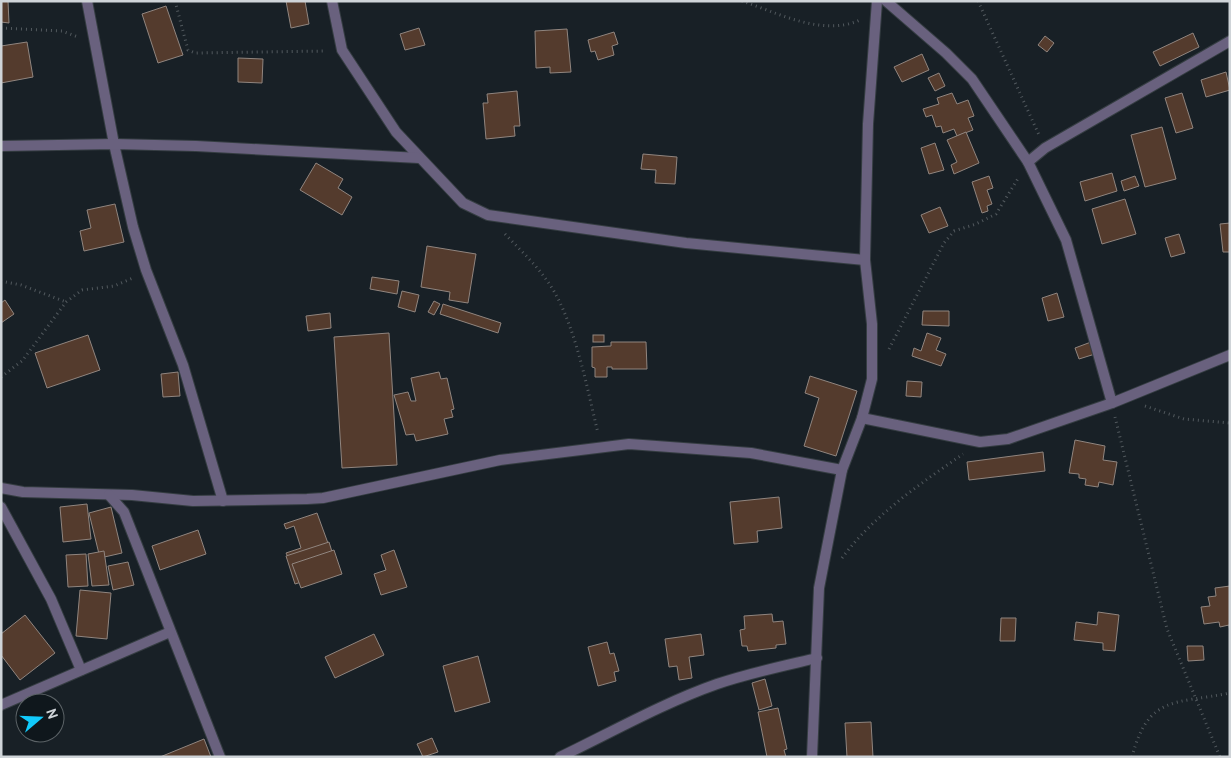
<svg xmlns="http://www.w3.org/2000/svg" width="1231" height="758" viewBox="0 0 1231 758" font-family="'PT Sans',sans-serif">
<rect width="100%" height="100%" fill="#182026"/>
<!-- building -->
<g fill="#543b2d" stroke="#90857f">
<polygon points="1,1 8,1 9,23 1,22"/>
<polygon points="286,1 305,1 309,24 291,28"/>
<polygon points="166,6 183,55 158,63 142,14"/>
<polygon points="419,28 425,45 405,50 400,34"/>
<polygon points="567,29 571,72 550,73 550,67 536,68 535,31"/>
<polygon points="614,32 618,44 612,46 614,55 598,60 595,51 591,52 588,40"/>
<polygon points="1193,33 1199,47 1160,66 1153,52"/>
<polygon points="1045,36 1054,43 1047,52 1038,45"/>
<polygon points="27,42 33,77 1,83 1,46"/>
<polygon points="922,54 929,70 902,82 894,67"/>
<polygon points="238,58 263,59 262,83 238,82"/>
<polygon points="1226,72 1230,90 1206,97 1201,80"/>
<polygon points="939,73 945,86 935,91 928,78"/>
<polygon points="517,91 520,126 514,126 515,136 486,139 483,103 488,103 487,94"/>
<polygon points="952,93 957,104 968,100 974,116 968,118 973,130 957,136 954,129 943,133 941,126 936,127 932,115 926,117 923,109 939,104 937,98"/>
<polygon points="1182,93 1193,128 1176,133 1165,98"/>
<polygon points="1162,127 1176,179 1145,187 1131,135"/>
<polygon points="966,132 979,163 954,174 951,165 957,162 947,140"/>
<polygon points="935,143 944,170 929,174 921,148"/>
<polygon points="643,154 677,157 675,184 655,183 656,170 641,169"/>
<polygon points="316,163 343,179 338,188 352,197 342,215 300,190"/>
<polygon points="1112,173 1117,191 1085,201 1080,182"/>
<polygon points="989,176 993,188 987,190 992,204 987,206 988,211 982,213 972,182"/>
<polygon points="1135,176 1139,186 1124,191 1121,181"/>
<polygon points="1125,199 1136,234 1102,244 1092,209"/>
<polygon points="115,204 124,242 84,251 80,231 91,228 87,210"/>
<polygon points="940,207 948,226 929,233 921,215"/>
<polygon points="1230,223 1230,252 1223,252 1220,224"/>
<polygon points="1179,234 1185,253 1171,257 1165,238"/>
<polygon points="427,246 476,254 468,303 449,300 450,292 421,287"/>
<polygon points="372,277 399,281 397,294 370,289"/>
<polygon points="402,291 419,295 415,312 398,307"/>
<polygon points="1057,293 1064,317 1048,321 1042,298"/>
<polygon points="5,300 14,314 1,323 1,303"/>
<polygon points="434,301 440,304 434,315 428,312"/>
<polygon points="443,304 501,323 498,333 440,314"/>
<polygon points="923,311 949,311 949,326 922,325"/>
<polygon points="330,313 331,328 308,331 306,316"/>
<polygon points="389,333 397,465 342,468 334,337"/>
<polygon points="927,333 941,338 936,350 946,354 941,366 912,356 914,348 921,351"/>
<polygon points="88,335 100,370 47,388 35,353"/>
<rect x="593" y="335" width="11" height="7"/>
<polygon points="611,342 646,342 647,369 612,369 612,367 607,367 607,377 595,377 595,368 592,367 592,347 611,346"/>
<polygon points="1091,342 1095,354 1079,359 1075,348"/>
<polygon points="178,372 180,396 163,397 161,374"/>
<polygon points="439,372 441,379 447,378 454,409 451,410 453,417 444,419 448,434 416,441 414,434 406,435 394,395 408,392 411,401 416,401 411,378"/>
<polygon points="810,376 857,391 836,456 804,446 819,398 805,393"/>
<polygon points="907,381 922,382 921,397 906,396"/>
<polygon points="1075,440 1105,446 1103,460 1117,462 1113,485 1099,482 1098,487 1085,485 1086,479 1079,478 1079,474 1069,473"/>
<polygon points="1043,452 1045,471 969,480 967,462"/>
<polygon points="779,497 782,528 757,531 758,542 734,544 730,502"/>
<polygon points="87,504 91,539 63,542 60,507"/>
<polygon points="111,507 122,553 100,558 89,513"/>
<polygon points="317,513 329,546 289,559 286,553 301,548 294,526 286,529 284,524"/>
<polygon points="198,530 206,554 160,570 152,546"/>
<polygon points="329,542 338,571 295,584 286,556"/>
<polygon points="334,550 342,574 301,588 292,564"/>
<polygon points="394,550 407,587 381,595 374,574 386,570 381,555"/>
<polygon points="104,551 109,585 92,586 88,554"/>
<polygon points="86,554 88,586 68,587 66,555"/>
<polygon points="128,562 134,585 113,590 108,566"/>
<polygon points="1230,586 1230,633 1229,625 1220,627 1219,622 1204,624 1201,607 1210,606 1208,597 1216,596 1215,588"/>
<polygon points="80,590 111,593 107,639 76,636"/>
<polygon points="1098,612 1119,615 1115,651 1103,650 1103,643 1074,640 1076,622 1097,625"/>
<polygon points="772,614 773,622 783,621 786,644 776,645 776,648 748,651 747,646 742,646 740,630 745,629 744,616"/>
<polygon points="25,615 55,653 20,680 1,655 1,634"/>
<polygon points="1001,618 1016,618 1015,641 1000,641"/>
<polygon points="374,634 384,655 335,678 325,657"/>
<polygon points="701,634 704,655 689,657 692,678 679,680 677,666 669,667 665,639"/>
<polygon points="607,642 610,654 614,653 619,671 614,672 616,681 598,686 588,647"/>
<polygon points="1187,646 1203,646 1204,660 1188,661"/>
<polygon points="478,656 490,702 455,712 443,666"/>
<polygon points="765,679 772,706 759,710 752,683"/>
<polygon points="778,708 787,749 784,750 786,757 767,757 758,712"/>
<polygon points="871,722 873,757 847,757 845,723"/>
<polygon points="432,738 438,752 423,757 417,744"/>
<polygon points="204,739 211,757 160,757"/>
</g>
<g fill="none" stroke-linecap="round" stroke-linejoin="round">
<defs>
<g id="minor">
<polyline points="87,1 114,144 133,227 146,270 183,365 223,501"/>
<polyline points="332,1 342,50 396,132 463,203 488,215 686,243 865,260"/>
<polyline points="886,1 946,53 972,79 1028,162 1066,240 1112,403"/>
<polyline points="1,146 114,144 196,146 419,158"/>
<polyline points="1028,162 1045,148 1230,41"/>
<polyline points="862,418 980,442 1008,439 1112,403 1230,355"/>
<polyline points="1,488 23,492 132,495 193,501 307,499 323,498 500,460 629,444 751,453 842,470"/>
<polyline points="109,495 124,512 220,757"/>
<polyline points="1,507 51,599 81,670"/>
<polyline points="1,705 170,632"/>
<path d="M 560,757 C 612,732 663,703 717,684 C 749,673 783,666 817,658"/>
<polyline points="812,757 819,588 842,470 862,418 872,379 872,324 865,260 868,124 877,1"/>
</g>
</defs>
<!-- minor casing -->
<use href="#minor" stroke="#353d42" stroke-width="12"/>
<!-- path -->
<g stroke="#52595e" stroke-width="3" stroke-dasharray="1 4" stroke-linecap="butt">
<polyline points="175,1 188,50 195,53 326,51"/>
<path d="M 742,1 C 778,13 823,37 860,20"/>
<polyline points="978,1 1039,135"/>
<polyline points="1,28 62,31 78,37"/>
<path d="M 505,234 C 523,253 542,270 555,293 C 577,333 587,388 598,433"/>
<polyline points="1,281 21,285 66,302"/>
<polyline points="889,349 944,243 954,231 976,224 996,214 1019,177"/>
<polyline points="1,377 22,361 66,302 82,290 114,286 133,278"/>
<polyline points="1145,406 1184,419 1230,423"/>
<polyline points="1115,417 1167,629 1220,757"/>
<path d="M 842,558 C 874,515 920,484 963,454"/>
<path d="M 1132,757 C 1148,695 1175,704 1230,693"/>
</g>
<!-- minor -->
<use href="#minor" stroke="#69617e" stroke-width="10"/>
</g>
<!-- border -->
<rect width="1231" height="758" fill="none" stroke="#cfd4d8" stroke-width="5"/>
<!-- north arrow -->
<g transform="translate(40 718) rotate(71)"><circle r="24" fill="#0f171c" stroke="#5c6367"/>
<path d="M0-4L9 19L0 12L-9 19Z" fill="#11cafb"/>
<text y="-8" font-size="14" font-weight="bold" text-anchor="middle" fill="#cfd4d8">N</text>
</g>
</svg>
